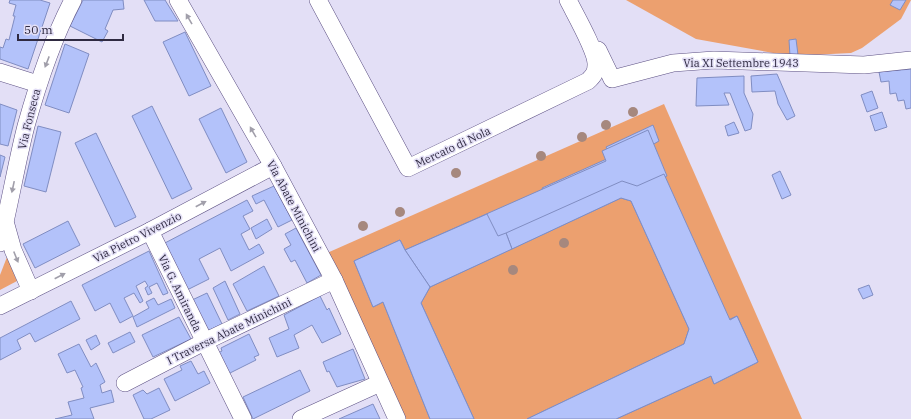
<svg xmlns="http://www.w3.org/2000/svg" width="911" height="419" viewBox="0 0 911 419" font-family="'IBM Plex Serif',serif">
<rect width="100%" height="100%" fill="#e3dff6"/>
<!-- green -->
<g fill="#eca06f">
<polygon points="626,0 911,0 901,19 862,48 851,53 790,56 696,39"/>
<polygon points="664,104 802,419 402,419 327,253"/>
<polygon points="7,257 17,281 0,290 0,275"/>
</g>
<!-- building -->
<g fill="#b3c2fa" stroke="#808dc2">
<polygon points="10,0 40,0 50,3 28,69 0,59 0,47 3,48 6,39 9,40 15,16 13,16 16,5 9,3"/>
<polygon points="83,0 123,0 124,9 113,10 105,29 108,31 102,42 70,26"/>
<polygon points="144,0 165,0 178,21 155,21"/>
<polygon points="893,0 906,0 900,10 890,5"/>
<polygon points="185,32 211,86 189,96 163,42"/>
<polygon points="796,39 798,55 790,56 789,40"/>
<polygon points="65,44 89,54 69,113 45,105"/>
<polygon points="911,69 911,108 906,109 904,100 898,101 896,93 890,94 889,81 881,82 879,72"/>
<polygon points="777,74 795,116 787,120 778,104 775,91 752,92 751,76"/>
<polygon points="744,76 744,93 753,114 751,129 745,131 730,93 724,93 729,105 696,106 697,78"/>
<polygon points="872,91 878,108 867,112 861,95"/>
<polygon points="0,104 17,110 8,146 0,144"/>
<polygon points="152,106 192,189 172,199 132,116"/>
<polygon points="221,108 247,162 226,173 199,119"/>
<polygon points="882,112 887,127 875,131 870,116"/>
<polygon points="734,122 739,133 728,136 725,126"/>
<polygon points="653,125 659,141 652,145 654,151 646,157 654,178 637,186 622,181 553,212 542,188 611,157 606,147"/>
<polygon points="38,126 61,132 46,192 24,186"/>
<polygon points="648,130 667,176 657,180 721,323 737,316 758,362 714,384 711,376 616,419 527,419 684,344 689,329 631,201 621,198 430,287 421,303 474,419 430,419 383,302 373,307 354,261 400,240 405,250 606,161 602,151"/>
<polygon points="96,133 136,217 115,227 75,143"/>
<polygon points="0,155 5,157 0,177"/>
<polygon points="780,171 791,195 782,199 772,175"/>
<polygon points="664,174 730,320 737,316 758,362 714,384 711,376 616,419 527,419 684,344 689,329 631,201 621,198 512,249 506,233 622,181 637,186"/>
<polygon points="274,186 292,220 278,227 264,200 256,204 252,196"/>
<polygon points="247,200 253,211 243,216 250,229 241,234 249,250 259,244 264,253 231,271 220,248 199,259 209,279 187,290 163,244"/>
<polygon points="487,214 498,236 506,233 512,249 430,287 405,250"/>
<polygon points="267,219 272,229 256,239 251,228"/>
<polygon points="68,221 80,245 35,268 23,244"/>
<polygon points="296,228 321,275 307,283 295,260 291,262 284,249 291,245 285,234"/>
<polygon points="400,240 405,250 430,287 421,303 474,419 430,419 383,302 373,307 354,261"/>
<polygon points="149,251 168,293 163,295 157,283 149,287 152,293 148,295 145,288 148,286 145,281 136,286 143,301 140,303 134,293 124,298 133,316 120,323 110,303 95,311 82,285"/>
<polygon points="264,266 279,296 247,311 233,284"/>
<polygon points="225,281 240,314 228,320 213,288"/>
<polygon points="869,285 873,295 863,299 858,289"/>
<polygon points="207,293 222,324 205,332 190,301"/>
<polygon points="320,296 327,310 329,308 341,334 322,343 312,325 294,335 299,348 277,357 269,338 289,329 284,315"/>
<polygon points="154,298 158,305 171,299 175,308 137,327 133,317 149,308 146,302"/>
<polygon points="71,301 80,319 35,342 30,333 17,340 21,349 0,360 0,338"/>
<polygon points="179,317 191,339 153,357 142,335"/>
<polygon points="130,332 135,342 113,353 108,343"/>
<polygon points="249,334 259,355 254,357 256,360 226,375 216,354 222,351 221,348"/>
<polygon points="96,335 100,344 91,350 86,340"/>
<polygon points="79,344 91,367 96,363 105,382 100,385 102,393 111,390 114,402 90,408 94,419 55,419 72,415 68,402 84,398 81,388 83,387 75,370 67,373 58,354"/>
<polygon points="353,349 365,379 337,387 329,371 327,372 323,362"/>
<polygon points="191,361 198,374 204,371 210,383 175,401 164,379 182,370 180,366"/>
<polygon points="300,370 310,391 253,419 243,397"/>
<polygon points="159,388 170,410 151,419 144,419 133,395 143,390 147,394"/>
<polygon points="373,404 380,419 339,419"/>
</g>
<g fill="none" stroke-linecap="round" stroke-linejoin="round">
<defs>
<g id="minor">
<polyline points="178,0 273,166 334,280 397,419"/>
<path d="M 318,0 L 408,168 L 588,81 C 593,76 596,73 596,65 C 597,52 575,14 568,0"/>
<polyline points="598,50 612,79 673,63 714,60 864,65 911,60"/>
<polyline points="0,72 38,84"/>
<polyline points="6,225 13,250 31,291"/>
<polyline points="150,231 243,419"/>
<path d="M 0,243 C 10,204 16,165 26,126 C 38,83 52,40 73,0"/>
<polyline points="0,306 150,231 273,166"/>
<polyline points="125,383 204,342 334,280"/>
<polyline points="301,419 380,383"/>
</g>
</defs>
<!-- minor casing -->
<use href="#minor" stroke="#5d5184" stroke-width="18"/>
<!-- minor -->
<use href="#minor" stroke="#fff" stroke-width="17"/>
</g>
<!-- trees -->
<g fill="#a6887e">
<circle cx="633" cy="112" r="5"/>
<circle cx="606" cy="125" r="5"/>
<circle cx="582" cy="137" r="5"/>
<circle cx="541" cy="156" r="5"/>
<circle cx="456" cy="173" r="5"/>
<circle cx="400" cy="212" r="5"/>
<circle cx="363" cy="226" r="5"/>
<circle cx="564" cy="243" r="5"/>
<circle cx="513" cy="270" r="5"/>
</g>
<!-- one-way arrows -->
<defs><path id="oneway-solid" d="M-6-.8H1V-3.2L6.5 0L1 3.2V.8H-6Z"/></defs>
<g fill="#a19faa">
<use href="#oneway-solid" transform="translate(189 19) rotate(-120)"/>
<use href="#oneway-solid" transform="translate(47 62) rotate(111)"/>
<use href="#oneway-solid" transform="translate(253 132) rotate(-120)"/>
<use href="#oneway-solid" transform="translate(13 187) rotate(102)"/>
<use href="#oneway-solid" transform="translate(201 204) rotate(-28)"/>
<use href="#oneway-solid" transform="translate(16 257) rotate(68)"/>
<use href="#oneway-solid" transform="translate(60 276) rotate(-27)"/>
</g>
<g text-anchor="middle" stroke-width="3" stroke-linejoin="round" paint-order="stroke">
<!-- street labels -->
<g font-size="11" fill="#2f2a41" stroke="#e3dff6">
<text x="741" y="67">Via XI Settembre 1943</text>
<text transform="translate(29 119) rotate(-76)" y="4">Via Fonseca</text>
<text transform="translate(453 147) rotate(-25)" y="4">Mercato di Nola</text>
<text transform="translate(294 206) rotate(62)" y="4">Via Abate Minichini</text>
<text transform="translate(137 237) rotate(-27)" y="4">Via Pietro Vivenzio</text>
<text transform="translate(180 293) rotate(64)" y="4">Via G. Amiranda</text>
<text transform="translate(229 331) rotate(-26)" y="4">I Traversa Abate Minichini</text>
</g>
</g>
<!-- scale -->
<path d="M18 34v6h105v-6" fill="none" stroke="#2f2a41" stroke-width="2"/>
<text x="24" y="34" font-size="12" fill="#2f2a41" stroke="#e3dff6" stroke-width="3" paint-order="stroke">50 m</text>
</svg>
